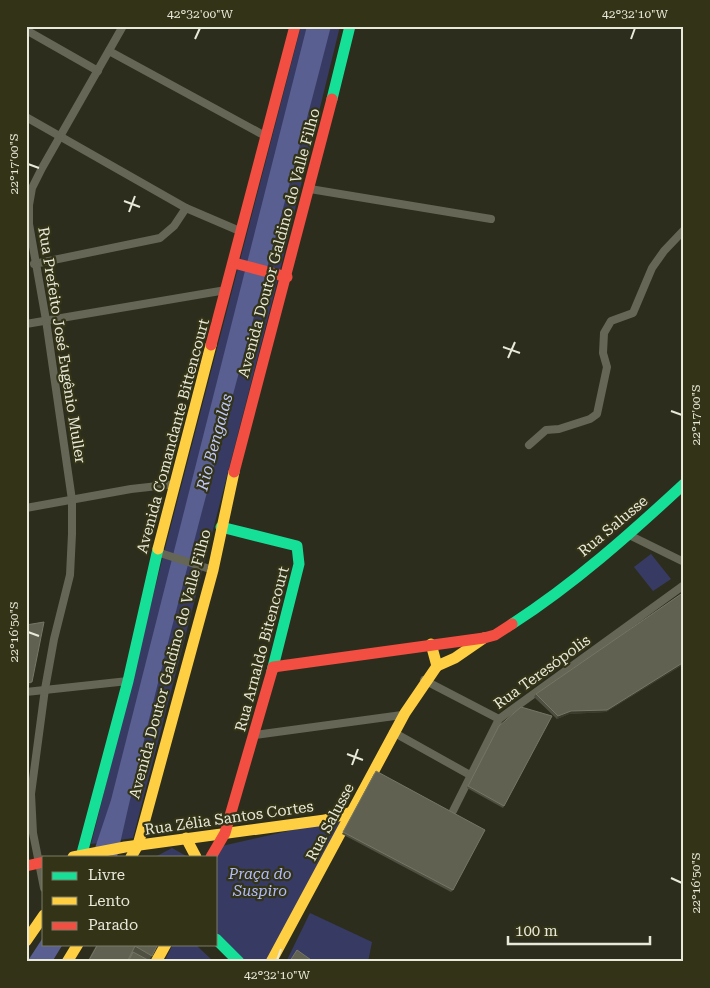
<svg xmlns="http://www.w3.org/2000/svg" width="710" height="988" viewBox="0 0 710 988" font-family="'Roboto Serif',serif">
<rect width="100%" height="100%" fill="#2d2d1d"/>
<!-- green -->
<g fill="#373b63">
<polygon points="301,26 340,26 276,287 133,838 91,844 161,564"/>
<polygon points="651,554 671,579 653,591 634,567"/>
<path d="M 345,818 L 268,962 C 239,962 236,957 216,936 L 216,857 L 222,846 Z"/>
<polygon points="172,848 188,857 155,857"/>
<polygon points="310,913 372,942 368,962 286,962"/>
<polygon points="173,944 195,944 214,962 164,962"/>
</g>
<!-- water -->
<g fill="#595f91">
<path d="M 307,26 L 331,26 C 260,303 179,578 117,857 L 92,857 L 111,800 Z"/>
<polygon points="44,936 44,944 63,944 52,962 27,962"/>
</g>
<g fill="none" stroke-linecap="round" stroke-linejoin="round">
<!-- street -->
<g stroke="#656655" stroke-width="8">
<polyline points="26,30 98,71"/>
<polyline points="109,51 267,137"/>
<polyline points="26,117 186,208 242,232"/>
<polyline points="310,189 491,219"/>
<polyline points="34,264 160,238 174,226 186,208"/>
<polyline points="26,324 226,290"/>
<polyline points="529,445 546,430 559,429 590,419 597,414 607,367 603,353 604,333 611,321 633,313 652,268 664,251 684,230"/>
<polyline points="26,508 131,489 176,484"/>
<polyline points="629,535 684,562"/>
<polyline points="157,552 213,570"/>
<polyline points="424,680 499,719"/>
<polyline points="26,692 128,681"/>
<polyline points="393,732 470,775"/>
<polyline points="255,735 402,715"/>
<polyline points="453,811 499,719 684,585"/>
<polyline points="44,888 33,833 31,794 45,689 54,639 70,575 72,534 72,500 46,320 29,224 29,205 32,188 42,168 123,26"/>
</g>
<!-- fast -->
<g stroke="#16e098" stroke-width="11">
<polyline points="332,99 350,26"/>
<polyline points="221,527 297,546 299,564 272,671"/>
<path d="M 512,624 C 574,584 630,534 684,484"/>
<polyline points="81,857 128,681 158,549"/>
<polyline points="216,939 239,962"/>
</g>
<!-- slow -->
<g stroke="#ffcf43" stroke-width="11">
<polyline points="158,549 211,345"/>
<polyline points="437,666 455,658 484,638"/>
<polyline points="186,838 196,857"/>
<polyline points="73,857 125,847 325,820 352,812"/>
<polyline points="131,857 138,845 213,570 234,472"/>
<polyline points="26,941 44,915"/>
<polyline points="67,962 78,944"/>
<polyline points="156,962 166,944"/>
<polyline points="271,962 405,713 437,666 431,644"/>
</g>
<!-- jam -->
<g stroke="#f24e42" stroke-width="11">
<polyline points="234,263 287,277"/>
<polyline points="211,345 295,26"/>
<polyline points="234,472 332,99"/>
<polyline points="273,667 484,638 495,635 512,624"/>
<polyline points="211,857 225,833 272,671"/>
<polyline points="26,866 44,862"/>
</g>
</g>
<!-- wall -->
<g fill="#505042">
<polygon points="684,592 684,664 606,712 569,714 557,719 534,697 536,694"/>
<polygon points="499,726 504,806 503,808 467,788"/>
<polygon points="374,774 453,890 451,892 342,834"/>
<polygon points="97,944 158,944 152,956 148,962 127,962 130,956 127,962 87,962"/>
</g>
<!-- shaded-wall -->
<g fill="#3b3b2d">
<polygon points="684,662 684,664 606,712 569,714 557,719 558,716"/>
<polygon points="32,682 26,690 26,683"/>
</g>
<!-- building -->
<g fill="#616152" stroke="#767667">
<polygon points="684,592 684,662 607,710 571,711 558,716 536,694"/>
<polygon points="44,622 32,682 26,683 26,625"/>
<polygon points="521,707 552,716 504,806 468,786 499,726"/>
<polygon points="376,771 485,830 453,890 343,832"/>
<polygon points="98,944 158,944 152,956 135,946 127,962 88,962"/>
<polygon points="297,950 314,962 290,961"/>
<polygon points="133,952 148,960 147,962 128,962"/>
</g>
<!-- ticks -->
<path fill="none" stroke="#e8e9d8" stroke-width="2" d="M 195,39 L 200,28M 631,39 L 635,28M 28,164 L 39,168M 124,201 L 140,207M 129,212 L 135,196M 503,347 L 520,353M 508,358 L 515,342M 671,411 L 682,415M 28,632 L 39,636M 347,754 L 363,760M 352,765 L 358,749M 671,878 L 682,883M 277,960 L 281,949"/>
<g text-anchor="middle" stroke-width="4.5" stroke-linejoin="round" paint-order="stroke">
<!-- street labels -->
<g font-size="15" fill="#e8e9d8" stroke="#333317">
<text transform="translate(279 243) rotate(-75)" y="5">Avenida Doutor Galdino do Valle Filho</text>
<text transform="translate(62 345) rotate(81)" y="5">Rua Prefeito José Eugênio Muller</text>
<text transform="translate(173 436) rotate(-75)" y="5">Avenida Comandante Bittencourt</text>
<text transform="translate(613 526) rotate(-40)" y="5">Rua Salusse</text>
<text transform="translate(262 649) rotate(-75)" y="5">Rua Arnaldo Bitencourt</text>
<text transform="translate(170 664) rotate(-75)" y="5">Avenida Doutor Galdino do Valle Filho</text>
<text transform="translate(542 672) rotate(-36)" y="5">Rua Teresópolis</text>
<text transform="translate(229 818) rotate(-8)" y="5">Rua Zélia Santos Cortes</text>
<text transform="translate(330 822) rotate(-62)" y="5">Rua Salusse</text>
</g>
<!-- park labels -->
<g font-size="15" font-style="italic" fill="#b2bcfe" stroke="#333317">
<text x="260" y="879">Praça do<tspan x="260" dy="17">Suspiro</tspan></text>
</g>
<!-- water labels -->
<g font-size="16" font-style="italic" fill="#c0c8fa" stroke="#333317">
<text transform="translate(214 442) rotate(-75)" y="6">Rio Bengalas</text>
</g>
</g>
<!-- border -->
<rect width="710" height="988" fill="none" stroke="#333317" stroke-width="55"/>
<!-- legend -->
<rect x="42" y="856" width="175" height="90" fill="#333317" stroke="#7b7c64"/>
<rect x="52" y="872" width="25" height="8" fill="#16e098" stroke="#7b7c64"/>
<text x="88" y="880" font-size="15" fill="#e8e9d8">Livre</text>
<rect x="52" y="897" width="25" height="8" fill="#ffcf43" stroke="#7b7c64"/>
<text x="88" y="906" font-size="15" fill="#e8e9d8">Lento</text>
<rect x="52" y="922" width="25" height="8" fill="#f24e42" stroke="#7b7c64"/>
<text x="88" y="930" font-size="15" fill="#e8e9d8">Parado</text>
<!-- scale -->
<path d="M508 936v8h142v-8" fill="none" stroke="#e8e9d8" stroke-width="2.5"/>
<text x="515" y="936" font-size="15" fill="#e8e9d8" stroke="#333317" stroke-width="4" paint-order="stroke">100 m</text>
<rect x="28" y="28" width="654" height="932" fill="none" stroke="#e8e9d8" stroke-width="2"/>
<g font-size="12" text-anchor="middle" fill="#e8e9d8">
<text x="200" y="18">42°32'00"W</text>
<text x="635" y="18">42°32'10"W</text>
<text transform="translate(14 164) rotate(-90)" y="4">22°17'00"S</text>
<text transform="translate(696 415) rotate(-90)" y="4">22°17'00"S</text>
<text transform="translate(14 632) rotate(-90)" y="4">22°16'50"S</text>
<text transform="translate(696 883) rotate(-90)" y="4">22°16'50"S</text>
<text x="277" y="979">42°32'10"W</text>
</g>
</svg>
